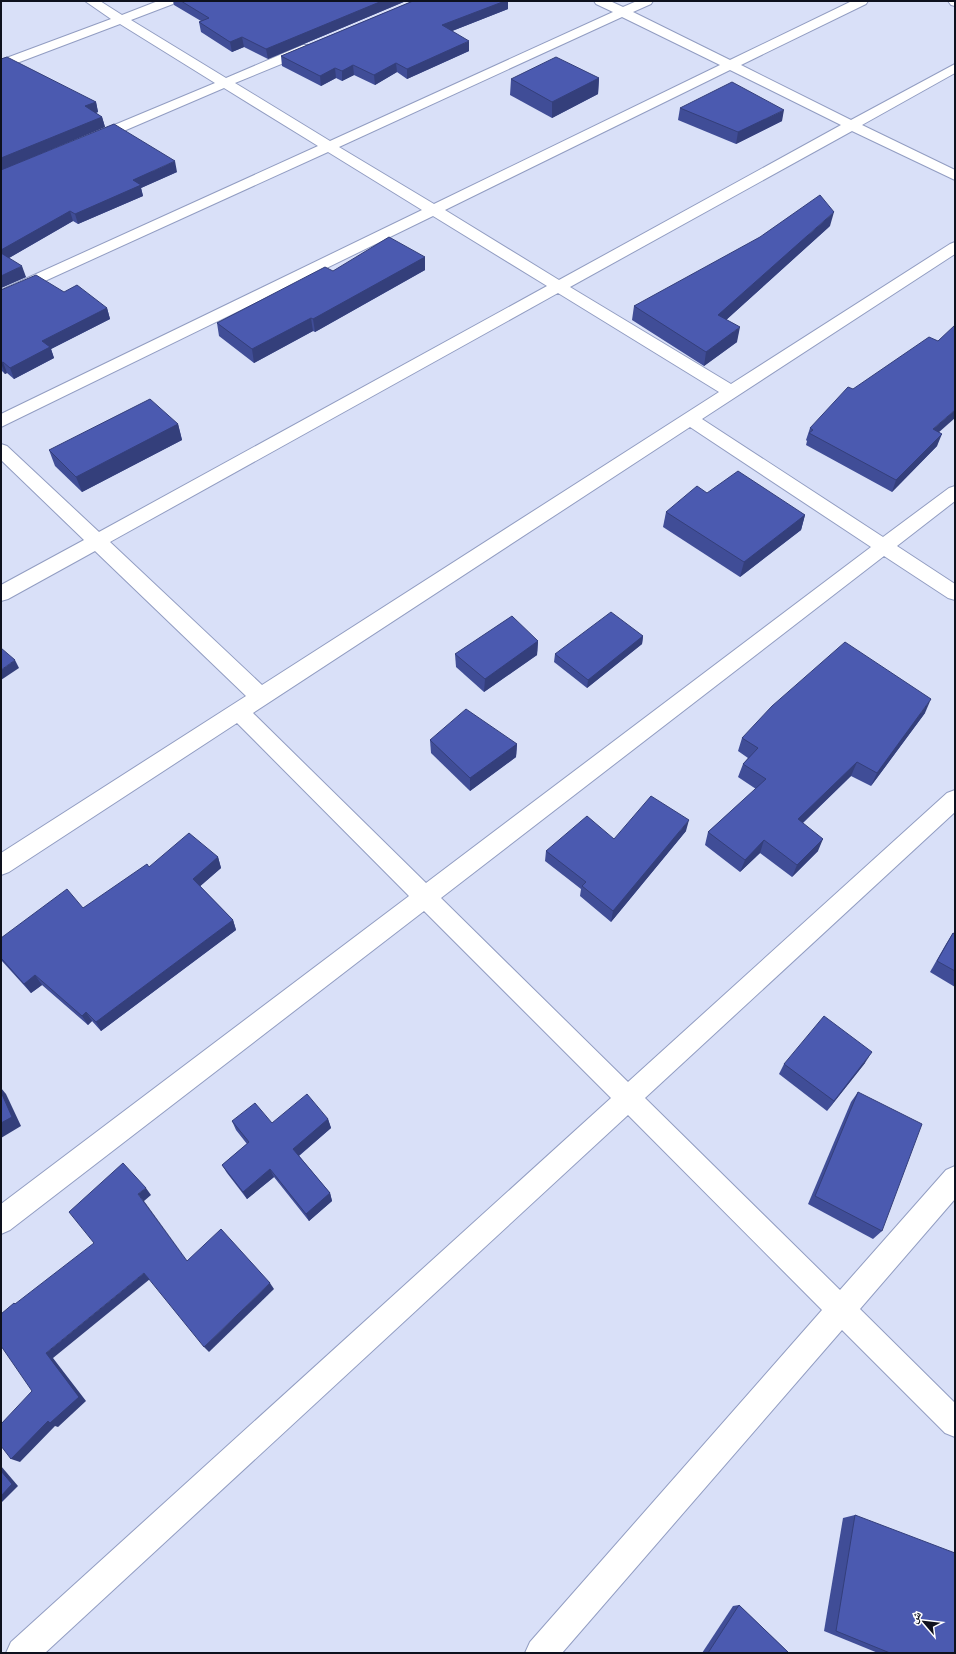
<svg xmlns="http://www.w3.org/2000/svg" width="956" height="1654" viewBox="0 0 956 1654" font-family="Quicksand,'Noto Naskh Arabic',sans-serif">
<rect width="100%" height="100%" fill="#d9e0f8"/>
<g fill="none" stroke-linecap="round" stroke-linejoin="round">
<defs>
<g id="minor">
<path d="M 85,1 L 100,1 L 122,15 L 158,1 L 175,1 L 173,4 L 131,20 L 226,78 L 303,45 L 313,45 L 314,48 L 313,51 L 235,83 L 330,141 L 613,12 L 596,4 L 594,1 L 610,1 L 623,7 L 637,1 L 653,1 L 651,4 L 633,12 L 730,60 L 852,1 L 868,1 L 866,4 L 741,65 L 851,120 L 955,64 L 955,73 L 862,125 L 955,170 L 955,180 L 852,131 L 570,287 L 731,384 L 950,244 L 955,242 L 955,254 L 702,419 L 883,537 L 949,488 L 955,486 L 955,501 L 897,546 L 955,584 L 955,600 L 948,598 L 884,556 L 441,898 L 628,1082 L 947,793 L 955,790 L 955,812 L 645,1098 L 840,1290 L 946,1170 L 955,1166 L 955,1199 L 860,1309 L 955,1403 L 955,1437 L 945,1433 L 842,1330 L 562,1653 L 525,1653 L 530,1642 L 822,1310 L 628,1115 L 45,1653 L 6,1653 L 11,1642 L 611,1098 L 424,911 L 10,1230 L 1,1234 L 1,1204 L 409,896 L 237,723 L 9,872 L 1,875 L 1,853 L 246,696 L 95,551 L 8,599 L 1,601 L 1,585 L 84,540 L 1,460 L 1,444 L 7,446 L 99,532 L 547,286 L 433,216 L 1,427 L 1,414 L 422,210 L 328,152 L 1,301 L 1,290 L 318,146 L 224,88 L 98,142 L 93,143 L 88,142 L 86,139 L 88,136 L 215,83 L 120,24 L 1,69 L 1,60 L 111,19 ZM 622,17 L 720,65 L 434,204 L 339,147 ZM 730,70 L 841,125 L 559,280 L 445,210 ZM 558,293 L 719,392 L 262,685 L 110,542 ZM 690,427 L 871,547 L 426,883 L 253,713 Z"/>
<polygon points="948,1 955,1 955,6 951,5"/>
</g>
</defs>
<!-- minor casing -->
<use href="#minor" stroke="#929dc2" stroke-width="2"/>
<!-- minor -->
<use href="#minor" fill="#fff" fill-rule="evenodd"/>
</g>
<!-- wall -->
<g fill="#404d97">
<polygon points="173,1 406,1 268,59 244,47 232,52 201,32 199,22 201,21 174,5"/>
<polygon points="413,1 508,1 508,9 452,31 469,51 407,79 397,72 375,85 354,75 342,81 336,78 321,86 282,66 281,56"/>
<polygon points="1,59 96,102 98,112 96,113 102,117 105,127 10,167 177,172 141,188 143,196 78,224 73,221 9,258 26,277 1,288"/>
<polygon points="599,78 598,94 552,118 510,95 511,79"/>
<polygon points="680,108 782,121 736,144 678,120"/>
<polygon points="830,226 726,320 737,342 704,366 632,320 634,306"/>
<polygon points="425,257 425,270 315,332 313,331 254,363 219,336 217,323 333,271"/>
<polygon points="1,290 64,292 107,308 110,319 51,349 54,358 14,379 7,373 5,374 1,370"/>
<polygon points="178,424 182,440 82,492 55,466 49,450"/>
<polygon points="810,428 939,432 937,446 892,492 806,445 807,441 806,440"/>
<polygon points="707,493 805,515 801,530 740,577 663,527 666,512"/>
<polygon points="643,636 642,644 587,688 554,662 555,654"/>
<polygon points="538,641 537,655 484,692 456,667 455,654"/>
<polygon points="925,713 871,786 851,776 803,823 818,851 792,877 760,853 740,872 705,845 708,832 756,789 738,777 743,764 748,758 738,751 742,738"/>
<polygon points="430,740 517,744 516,757 470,791 431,753"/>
<polygon points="686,831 611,922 580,896 581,889 545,861 546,851 614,839"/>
<polygon points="218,857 221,868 200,886 233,920 236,930 101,1031 92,1021 88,1025 42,985 31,993 1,960 1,938 83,908 149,867"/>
<polygon points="953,933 955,934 955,987 930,972 946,944"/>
<polygon points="865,1063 827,1111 779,1074 784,1064"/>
<polygon points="858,1092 882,1231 873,1239 808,1204 851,1102"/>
<polygon points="328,1119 331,1128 299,1156 330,1193 332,1201 309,1221 274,1177 247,1199 227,1173 222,1165 247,1144 236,1130 232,1121 272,1123"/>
<polygon points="855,1515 955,1653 878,1653 824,1631 843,1518"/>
<polygon points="739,1605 789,1653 702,1653 733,1606"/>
</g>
<!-- shaded-wall -->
<g fill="#343f7b">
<polygon points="382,1 406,1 268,59 266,49"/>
<polygon points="505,1 508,1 508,9 442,35 442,25"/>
<polygon points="242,37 244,47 232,52 230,42"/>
<polygon points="469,41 469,51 407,79 407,69"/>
<polygon points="396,63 397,72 375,85 374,75"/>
<polygon points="353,65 354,75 342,81 342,71"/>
<polygon points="335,68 336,78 321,86 320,76"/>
<polygon points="599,78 598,94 552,118 552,102"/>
<polygon points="96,102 98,112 87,116 85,106"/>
<polygon points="784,110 782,121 736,144 738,132"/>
<polygon points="102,117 105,127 1,170 1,158"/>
<polygon points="175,161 177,172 141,188 143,196 78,224 75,214 133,180"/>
<polygon points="70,211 73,221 2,262 1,258 1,250"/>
<polygon points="834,212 830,226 715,330 718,315"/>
<polygon points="425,257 425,270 315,332 313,319"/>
<polygon points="22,266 26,277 1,288 1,276"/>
<polygon points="107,308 110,319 51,349 54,358 14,379 10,368 42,341"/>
<polygon points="311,318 313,331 254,363 252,349"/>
<polygon points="740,327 737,342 704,366 706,352"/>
<polygon points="3,362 7,373 5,374 1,363"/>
<polygon points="955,410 955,418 929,441 933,429"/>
<polygon points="178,424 182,440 82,492 76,477"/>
<polygon points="942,434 937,446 892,492 896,480"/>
<polygon points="805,515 801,530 740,577 744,562"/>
<polygon points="643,636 642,644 587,688 588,680"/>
<polygon points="538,641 537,655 484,692 485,679"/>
<polygon points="15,660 19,668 1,680 1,670"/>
<polygon points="931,699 925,713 871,786 877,773"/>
<polygon points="517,744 516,757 470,791 470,778"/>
<polygon points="857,762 851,776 793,832 798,819"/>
<polygon points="689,820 686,831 611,922 613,911"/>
<polygon points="823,839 818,851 792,877 797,865"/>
<polygon points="764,840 760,853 740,872 745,860"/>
<polygon points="218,857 221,868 197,889 193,879"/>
<polygon points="233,920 236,930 101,1031 96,1022"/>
<polygon points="35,975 42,985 31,993 24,984"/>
<polygon points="86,1012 92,1021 88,1025 82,1016"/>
<polygon points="872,1052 865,1063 827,1111 834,1101"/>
<polygon points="1,1088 6,1094 21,1126 1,1138"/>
<polygon points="328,1119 331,1128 296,1158 293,1149"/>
<polygon points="270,1169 274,1177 247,1199 243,1192"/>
<polygon points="146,1188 151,1195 144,1201 192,1267 138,1194"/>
<polygon points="330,1193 332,1201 309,1221 306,1214"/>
<polygon points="144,1273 150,1279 53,1358 86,1401 58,1427 55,1426 20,1462 11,1459 46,1353"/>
<polygon points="270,1283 274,1289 209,1352 204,1347"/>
<polygon points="1,1466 18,1486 1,1503"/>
</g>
<!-- building -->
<g fill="#4b5ab0" stroke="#343f7b">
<polygon points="181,1 382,1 266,49 242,37 230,42 199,22 209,18"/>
<polygon points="413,1 505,1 442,25 469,41 407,69 396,63 374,75 353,65 342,71 335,68 320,76 281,56"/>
<polygon points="7,57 96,102 85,106 102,117 1,158 1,59"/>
<polygon points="556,57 599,78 552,102 511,79"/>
<polygon points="732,82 784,110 738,132 680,108"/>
<polygon points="114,124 175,161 133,180 141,185 75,214 70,211 1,250 1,170"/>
<polygon points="820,195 834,212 718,315 740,327 706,352 634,306 760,237"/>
<polygon points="389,237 425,257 313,319 311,318 252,349 217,323 325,267 333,271"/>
<polygon points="1,253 22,266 1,276"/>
<polygon points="36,275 64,292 77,285 107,308 42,341 50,347 10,368 3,362 1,363 1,290"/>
<polygon points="955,325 955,410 933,429 942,434 896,480 809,433 813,430 810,428 848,387 853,389 929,337 938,341"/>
<polygon points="150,399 178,424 76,477 49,450"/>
<polygon points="738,471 805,515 744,562 666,512 697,486 707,493"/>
<polygon points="611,612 643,636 588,680 555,654"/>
<polygon points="512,616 538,641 485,679 455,654"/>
<polygon points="845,642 931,699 877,773 857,762 798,819 823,839 797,865 764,840 745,860 708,832 766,779 743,764 758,748 742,738 772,706"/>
<polygon points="1,648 15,660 1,670"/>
<polygon points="466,709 517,744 470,778 430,740"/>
<polygon points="651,796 689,820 613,911 582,886 586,882 546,851 587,816 614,839"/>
<polygon points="189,833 218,857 193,879 233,920 96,1022 86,1012 82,1016 35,975 24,984 1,958 1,938 67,889 83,908 147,864 149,867"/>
<polygon points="953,933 955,934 955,971 937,961"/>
<polygon points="824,1016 872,1052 834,1101 784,1064"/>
<polygon points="1,1092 12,1117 1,1123"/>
<polygon points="858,1092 922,1124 882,1231 815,1196"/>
<polygon points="307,1094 328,1119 293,1149 330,1193 306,1214 270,1169 243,1192 222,1165 249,1142 232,1121 255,1103 272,1123"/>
<polygon points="123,1163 146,1188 138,1194 187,1261 221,1229 270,1283 204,1347 144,1273 46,1353 79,1397 50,1423 48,1421 11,1459 1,1446 1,1424 32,1391 1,1346 1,1314 14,1303 15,1304 94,1243 69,1212"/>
<polygon points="1,1471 12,1484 1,1496"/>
<polygon points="855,1515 955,1553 955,1653 890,1653 836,1631"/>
<polygon points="739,1605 789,1653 708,1653"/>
</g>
<!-- border -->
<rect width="956" height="1654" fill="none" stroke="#0e111e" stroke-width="4"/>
<!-- north arrow -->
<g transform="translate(924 1622) rotate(298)" stroke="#ffffff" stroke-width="3" paint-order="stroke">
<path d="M0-3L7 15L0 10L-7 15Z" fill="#0e111e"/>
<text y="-6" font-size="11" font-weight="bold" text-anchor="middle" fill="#0e111e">ش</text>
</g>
</svg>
